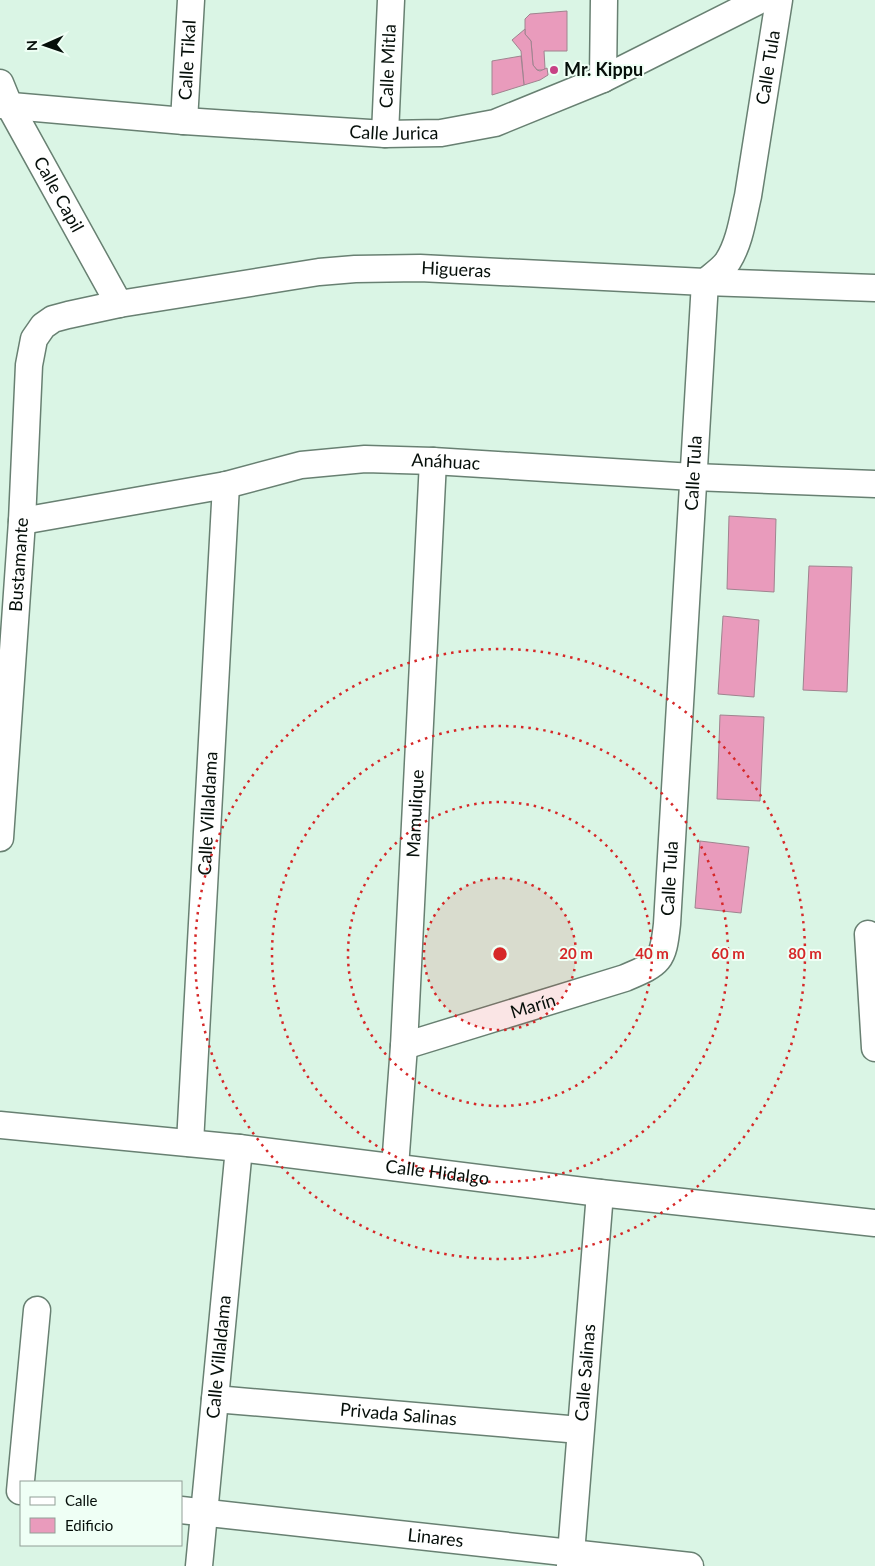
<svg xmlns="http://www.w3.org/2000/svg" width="875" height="1566" viewBox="0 0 875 1566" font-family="Lato,sans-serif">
<rect width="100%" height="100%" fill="#daf5e5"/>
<!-- building -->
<g fill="#e99bbc" stroke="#9f848f">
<polygon points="567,11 567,51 544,51 545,68 544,70 537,70 533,65 531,41 525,34 525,19 530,14"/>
<polygon points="525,29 525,34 531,41 533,65 537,70 540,71 547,68 548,75 540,80 524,85 521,51 512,40"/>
<polygon points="521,56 524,85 492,95 492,61"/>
<polygon points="729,516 776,519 774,592 727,589"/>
<polygon points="809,566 852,567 847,692 803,690"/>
<polygon points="723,616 759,620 754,697 718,694"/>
<polygon points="720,715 764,717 760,801 717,799"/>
<polygon points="700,841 749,847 741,913 695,908"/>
</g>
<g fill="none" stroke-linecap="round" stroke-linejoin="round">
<defs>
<g id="minor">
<polyline points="603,79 604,0"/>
<path id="s1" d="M 0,83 L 9,105 L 119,304"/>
<path id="s2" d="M 0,105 L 184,121 L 385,134 L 441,133 L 495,123 L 603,79 L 760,0"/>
<path id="s3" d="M 184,121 L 191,0"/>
<path id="s4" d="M 385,134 L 391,0"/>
<path id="s5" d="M 22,521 L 226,485 L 301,465 L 365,459 L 433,461 L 693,477 L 875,484"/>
<path id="s6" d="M 0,838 L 22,521 L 29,365 L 34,339 L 43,326 L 53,319 L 68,315 L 119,304 L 319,272 L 355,269 L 420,268 L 705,282 L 875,288"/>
<polyline points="868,934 875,1048"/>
<path id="s7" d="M 404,1046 L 625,978 C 660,963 663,962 667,924 L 705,282 C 712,276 723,269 728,261 C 740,242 743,217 748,196 L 779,0"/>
<path id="s8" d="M 0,1125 L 239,1148 L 600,1193 L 875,1223"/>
<path id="s9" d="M 190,1143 L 226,485"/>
<path id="s10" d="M 395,1167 L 404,1046 L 433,461"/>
<path id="s11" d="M 215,1399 L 580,1430"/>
<polyline points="20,1491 37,1310"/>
<path id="s12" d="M 181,1510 L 690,1566"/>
<path id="s13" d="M 199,1566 L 239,1148"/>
<path id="s14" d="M 570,1566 L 600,1193"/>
</g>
</defs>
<!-- minor casing -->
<use href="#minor" stroke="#688072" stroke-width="29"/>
<!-- minor -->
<use href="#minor" stroke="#fff" stroke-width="26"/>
</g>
<!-- distance rings -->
<circle cx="500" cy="954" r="76" fill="#d62828" fill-opacity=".12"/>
<g fill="none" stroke="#d62828" stroke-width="2.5" stroke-dasharray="2.5 5">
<circle cx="500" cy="954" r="76"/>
<circle cx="500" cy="954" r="152"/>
<circle cx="500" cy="954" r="228"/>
<circle cx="500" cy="954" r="305"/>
</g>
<!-- markers -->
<circle fill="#c74285" stroke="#effff5" stroke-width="2" cx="554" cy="70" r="5"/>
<g text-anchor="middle" stroke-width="4" stroke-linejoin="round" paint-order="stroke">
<!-- street labels -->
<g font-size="18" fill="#060f0a" stroke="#effff5">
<text dy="6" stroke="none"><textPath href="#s3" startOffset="61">Calle Tikal</textPath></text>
<text dy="6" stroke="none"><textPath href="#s4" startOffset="68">Calle Mitla</textPath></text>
<text dy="6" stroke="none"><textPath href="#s7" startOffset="1179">Calle Tula</textPath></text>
<text dy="6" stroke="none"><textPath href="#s2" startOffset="395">Calle Jurica</textPath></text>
<text dy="6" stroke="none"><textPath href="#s1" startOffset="126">Calle Capil</textPath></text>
<text dy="6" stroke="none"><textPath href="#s6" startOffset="936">Higueras</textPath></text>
<text dy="6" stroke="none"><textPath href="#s5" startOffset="430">Anáhuac</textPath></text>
<text dy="6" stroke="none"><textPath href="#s7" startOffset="758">Calle Tula</textPath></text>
<text dy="6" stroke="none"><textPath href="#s6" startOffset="274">Bustamante</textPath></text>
<text dy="6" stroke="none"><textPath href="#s9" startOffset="330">Calle Villaldama</textPath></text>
<text dy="6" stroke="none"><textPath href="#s10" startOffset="354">Mamulique</textPath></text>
<text dy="6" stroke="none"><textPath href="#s7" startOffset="352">Calle Tula</textPath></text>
<text dy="6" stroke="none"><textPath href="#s7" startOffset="135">Marín</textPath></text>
<text dy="6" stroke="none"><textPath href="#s8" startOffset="440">Calle Hidalgo</textPath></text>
<text dy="6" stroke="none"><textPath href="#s13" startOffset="210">Calle Villaldama</textPath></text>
<text dy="6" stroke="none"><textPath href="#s14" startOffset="194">Calle Salinas</textPath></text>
<text dy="6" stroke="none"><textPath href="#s11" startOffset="184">Privada Salinas</textPath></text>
<text dy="6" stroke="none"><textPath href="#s12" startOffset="256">Linares</textPath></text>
</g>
<!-- poi labels -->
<g font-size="18" font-weight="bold" fill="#060f0a" stroke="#effff5" text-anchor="start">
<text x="564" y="76">Mr. Kippu</text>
</g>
</g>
<circle cx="500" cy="954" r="8" fill="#d62828" stroke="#effff5" stroke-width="2.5"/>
<g font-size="15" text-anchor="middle" font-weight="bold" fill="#d62828" stroke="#effff5" stroke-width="4" stroke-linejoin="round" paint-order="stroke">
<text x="576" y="959">20 m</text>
<text x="652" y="959">40 m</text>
<text x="728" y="959">60 m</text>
<text x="805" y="959">80 m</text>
</g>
<!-- legend -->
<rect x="20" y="1481" width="162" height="65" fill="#effff5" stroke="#929f97"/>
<rect x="30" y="1497" width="25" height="8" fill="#ffffff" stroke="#929f97"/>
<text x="65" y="1506" font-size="15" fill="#060f0a">Calle</text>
<rect x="30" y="1518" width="25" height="15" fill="#e99bbc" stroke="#929f97"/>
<text x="65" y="1531" font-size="15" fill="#060f0a">Edificio</text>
<!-- north arrow -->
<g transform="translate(45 45) rotate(268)" stroke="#effff5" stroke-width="4" paint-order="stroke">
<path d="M0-4L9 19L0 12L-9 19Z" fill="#060f0a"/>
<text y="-8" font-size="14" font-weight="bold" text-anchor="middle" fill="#060f0a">N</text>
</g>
</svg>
